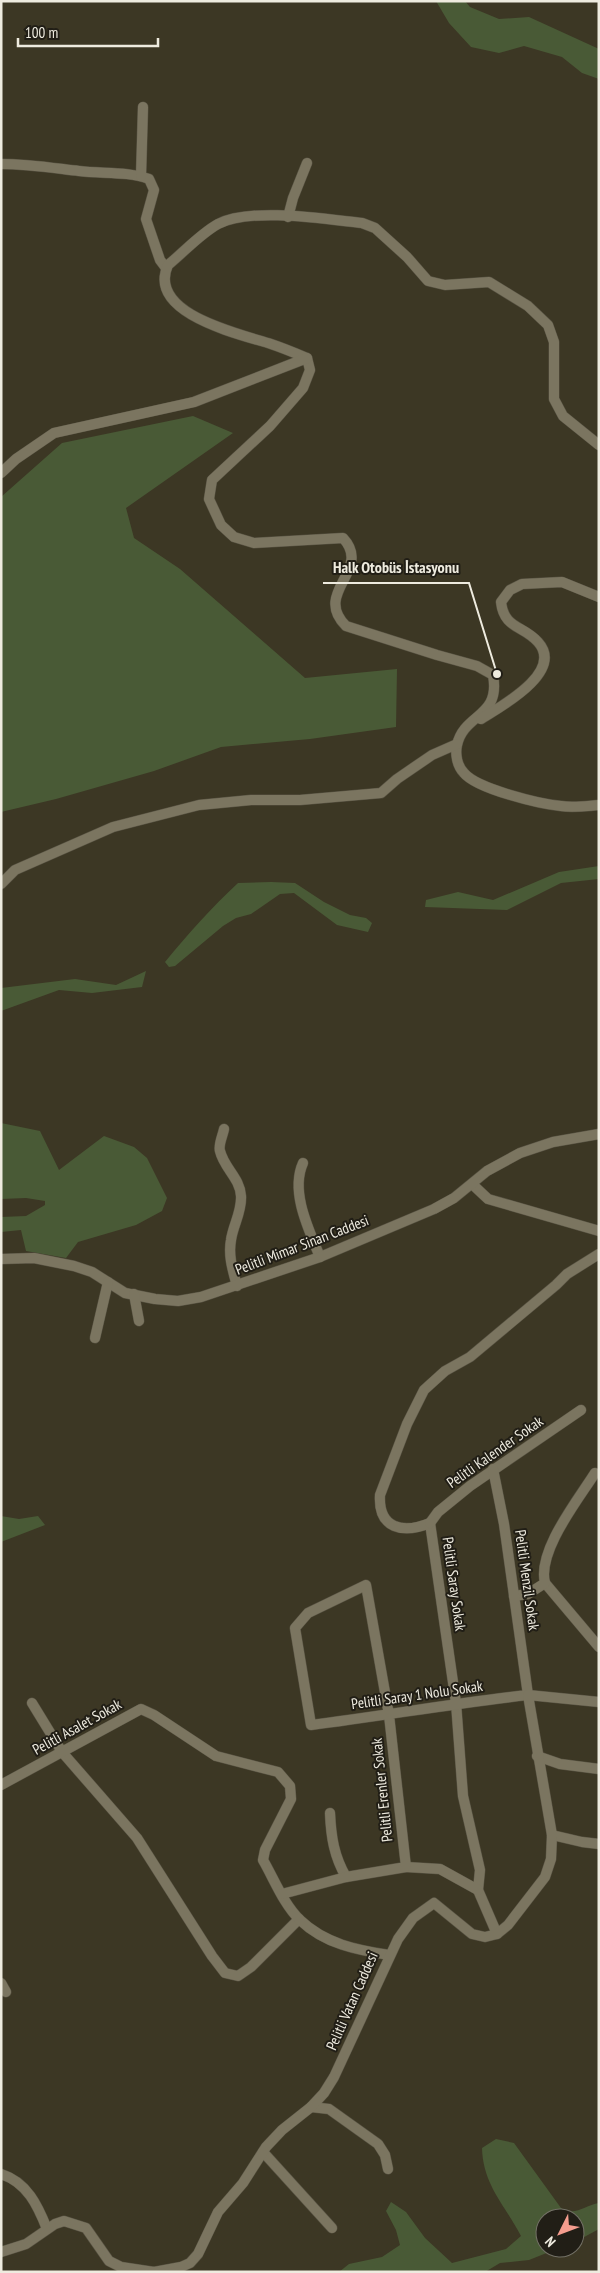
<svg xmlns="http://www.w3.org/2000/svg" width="600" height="2273" viewBox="0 0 600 2273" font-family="'PT Sans Narrow',sans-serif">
<rect width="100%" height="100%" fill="#3c3724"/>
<!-- green -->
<g fill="#495a36">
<polygon points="436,1 465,1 470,7 499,19 529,17 599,49 599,79 582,73 562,57 524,46 499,53 471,47 449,23"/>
<polygon points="193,416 233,433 126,508 134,538 180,569 305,678 397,669 396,727 310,739 221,747 154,771 56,799 1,812 1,497 62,443"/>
<polygon points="599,866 599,879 561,883 507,910 425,907 426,900 458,892 493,900 559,872"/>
<path d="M 271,882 L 295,883 L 324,902 L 350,915 L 366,918 L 372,923 L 368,932 L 337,925 L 294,893 L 280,894 L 251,914 L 236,918 L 223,926 L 175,966 L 169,967 L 165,962 C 188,934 212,907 238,883 Z"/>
<polygon points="146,971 142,987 92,993 59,990 1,1011 1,988 75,979 116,985"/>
<polygon points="1,1123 40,1131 59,1170 104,1136 134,1147 147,1158 167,1198 162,1211 136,1225 78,1242 66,1258 26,1251 21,1230 1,1232 1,1217 26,1216 45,1205 45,1201 26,1198 1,1199"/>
<polygon points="1,1516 19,1519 38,1516 45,1525 1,1542"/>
<path d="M 496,2139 L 514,2143 L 561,2208 C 575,2217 585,2205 599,2203 L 599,2229 L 575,2242 L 575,2218 L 545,2218 L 545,2248 L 559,2248 L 529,2260 L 500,2263 L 485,2272 L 339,2272 L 349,2264 L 382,2257 L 400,2245 L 396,2230 L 386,2211 L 391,2202 L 406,2212 L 425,2238 L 452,2263 L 506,2249 L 521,2236 C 505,2205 483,2185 482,2148 Z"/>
</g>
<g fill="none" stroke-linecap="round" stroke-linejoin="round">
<defs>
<g id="street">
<path d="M 1,164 C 28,164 53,168 79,171 C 103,174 127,171 149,179 L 154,190 L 146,219 L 160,260 L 166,268"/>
<polyline points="141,176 143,107"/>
<polyline points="288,217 293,198 307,163"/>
<path d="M 599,445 L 563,416 L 554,399 L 554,342 L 548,325 L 528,306 L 489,282 L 445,285 L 428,281 L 407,257 L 375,228 L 362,223 C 325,219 250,207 218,224 C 200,234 184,252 168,265 C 146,314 240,334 271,344 C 283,348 295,353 307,358 L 310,370 L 303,388 L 270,426 L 212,480 L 209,499 L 221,525 L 234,537 L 254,543 L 343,538 C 373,570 312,592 346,626 L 437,655 L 477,666 L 493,675 C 501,718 464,713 457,745 C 455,754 457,766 464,773 C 477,789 540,804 561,806 C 573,808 586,806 599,805"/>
<polyline points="1,473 16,459 54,433 194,402 307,358"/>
<path d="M 481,719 C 500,707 565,672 538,642 C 523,625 504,629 501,602 L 510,590 L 522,584 L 562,582 L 599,597"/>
<polyline points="1,884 15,870 113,827 199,805 251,800 300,800 381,793 397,779 432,755 457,744"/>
<path d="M 224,1129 C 223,1135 218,1145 220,1151 C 224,1168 240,1178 241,1196 C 242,1212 233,1225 231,1240 C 228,1256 233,1271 237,1286"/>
<path d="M 303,1163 C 290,1192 309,1230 320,1257"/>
<polyline points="472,1184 488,1199 599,1231"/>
<polyline points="1,1259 34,1258 74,1266 92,1272 125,1293 155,1299 178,1301 201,1297 320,1257 434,1209 454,1198 487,1171 520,1153 553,1142 599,1134"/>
<polyline points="134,1294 139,1321"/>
<polyline points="95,1338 108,1282"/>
<polyline points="430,1523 456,1703 463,1796 480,1870 478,1890 497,1934"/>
<path d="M 430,1523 C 403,1534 378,1529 380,1495 L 407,1424 L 424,1390 L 445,1371 L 470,1357 L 556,1285 L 567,1274 L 599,1254"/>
<polyline points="430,1523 438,1512 470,1486 581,1410"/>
<polyline points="545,1583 599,1647"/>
<path d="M 514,1596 L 528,1594 L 545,1583 C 537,1551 578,1500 595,1473"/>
<polyline points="32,1703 62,1752 137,1838 212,1956 225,1973 238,1976 251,1967 299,1919"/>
<polyline points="537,1756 560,1764 599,1769"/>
<path d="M 1,1785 L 141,1709 L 154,1715 L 216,1756 L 278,1772 L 290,1786 L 291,1799 L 265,1850 L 263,1860 C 274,1879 284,1905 300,1920 C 325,1944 357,1950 389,1955"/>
<path d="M 330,1813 C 331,1837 334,1856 346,1877"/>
<polyline points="552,1835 582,1842 599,1844"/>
<polyline points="406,1867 440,1869 478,1890"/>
<path d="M 282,1894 L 346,1877 L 406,1867 L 389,1715 L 366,1585 L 308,1613 L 295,1628 L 311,1725 C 383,1716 455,1703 528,1695 L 504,1524 L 493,1469"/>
<polyline points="1,1983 6,1992"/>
<polyline points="311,2107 329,2109 378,2144 385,2155 388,2169"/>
<polyline points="263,2152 332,2228"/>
<path d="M 1,2174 C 27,2182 38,2206 47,2229"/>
<polyline points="1,2252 26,2244 55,2224 64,2221 86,2228 109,2261 121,2267 154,2272 181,2267 190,2263 198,2254 218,2212 243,2183 266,2147 282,2130 311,2107 324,2093 334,2077 398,1939 413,1918 434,1903 472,1934 485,1937 497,1934 508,1925 545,1877 551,1859 552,1835 528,1695 599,1702"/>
</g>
</defs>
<!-- street casing -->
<use href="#street" stroke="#585343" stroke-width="11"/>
<!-- street -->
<use href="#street" stroke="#7b7560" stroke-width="10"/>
</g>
<g text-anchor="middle" stroke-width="4" stroke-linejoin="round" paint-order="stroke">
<!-- street labels -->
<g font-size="15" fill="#eeebdf" stroke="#211e16">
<text transform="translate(302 1245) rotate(-21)" y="5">Pelitli Mimar Sinan Caddesi</text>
<text transform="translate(495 1452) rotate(-35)" y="5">Pelitli Kalender Sokak</text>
<text transform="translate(527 1580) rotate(82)" y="5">Pelitli Menzil Sokak</text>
<text transform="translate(454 1584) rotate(82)" y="5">Pelitli Saray Sokak</text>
<text transform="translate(417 1695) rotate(-8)" y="5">Pelitli Saray 1 Nolu Sokak</text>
<text transform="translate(77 1727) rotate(-29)" y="5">Pelitli Asalet Sokak</text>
<text transform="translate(382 1790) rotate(-96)" y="5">Pelitli Erenler Sokak</text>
<text transform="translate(352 2001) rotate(-66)" y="5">Pelitli Vatan Caddesi</text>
</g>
</g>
<!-- callouts -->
<path fill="none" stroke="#eeebdf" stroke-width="2" d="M497 674L469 583H323"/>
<circle fill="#eeebdf" stroke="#211e16" stroke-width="2" cx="497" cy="674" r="5"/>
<g font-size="16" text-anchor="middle" font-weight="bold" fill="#eeebdf" stroke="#211e16" stroke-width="4" stroke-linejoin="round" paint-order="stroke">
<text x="396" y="573">Halk Otobüs İstasyonu</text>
</g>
<!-- border -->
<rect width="600" height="2273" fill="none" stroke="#eeebdf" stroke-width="5"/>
<!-- north arrow -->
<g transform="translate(560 2233) rotate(228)"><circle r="24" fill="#211e16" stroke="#737066"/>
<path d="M0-4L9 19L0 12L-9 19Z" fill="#f59d8e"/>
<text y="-8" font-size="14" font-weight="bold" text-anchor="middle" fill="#eeebdf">N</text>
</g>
<!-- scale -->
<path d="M18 38v8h140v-8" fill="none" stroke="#eeebdf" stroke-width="2.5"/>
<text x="25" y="38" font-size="15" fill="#eeebdf" stroke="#211e16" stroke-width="4" paint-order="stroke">100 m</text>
</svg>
